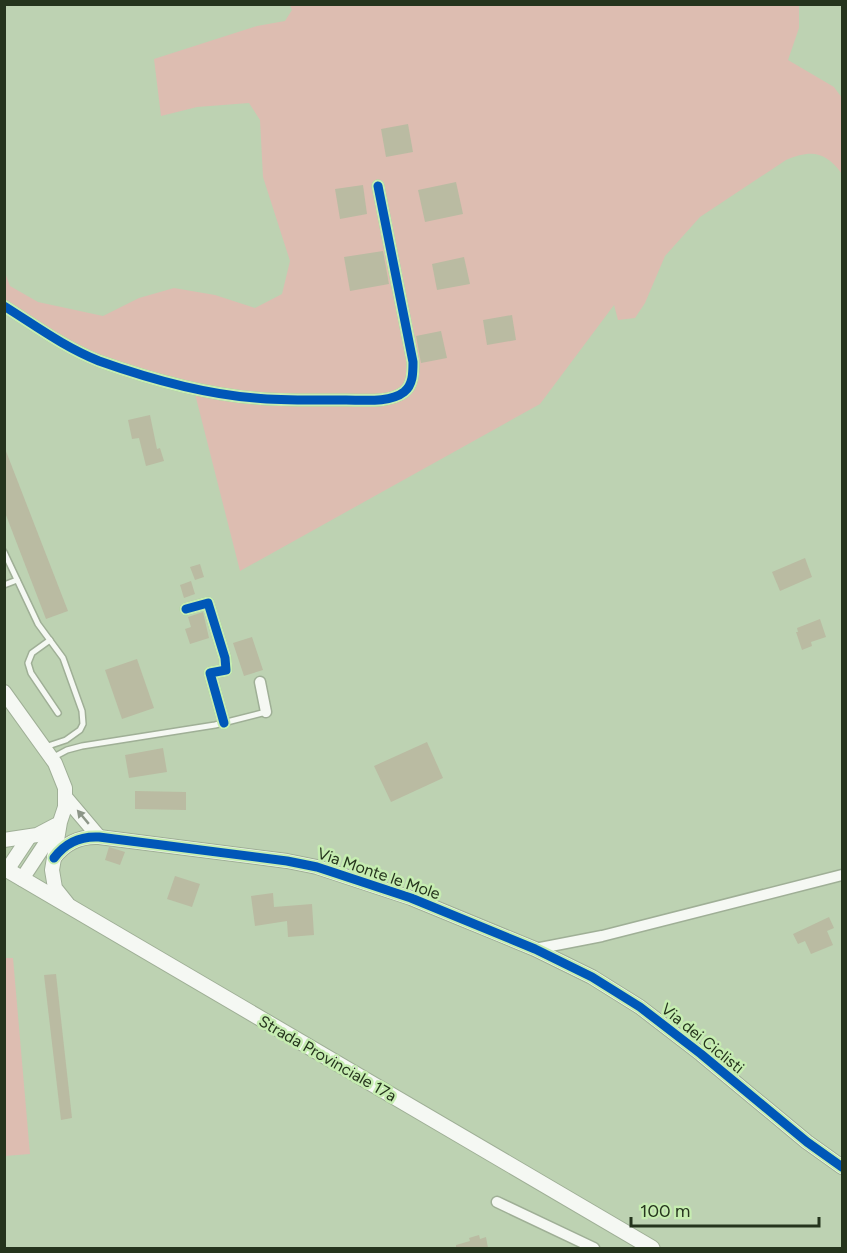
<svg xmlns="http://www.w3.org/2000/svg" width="847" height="1253" viewBox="0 0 847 1253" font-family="Figtree,sans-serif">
<rect width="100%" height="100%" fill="#bdd2b2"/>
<!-- green -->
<g fill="#ddbdb1">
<path d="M 290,5 L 799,5 L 799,28 L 788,60 L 834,87 L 842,98 L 842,174 C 826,152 812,149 786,160 L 700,217 L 665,256 L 645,303 L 635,318 L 618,320 L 614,305 L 540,404 L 240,571 L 192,382 L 121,364 L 72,346 L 5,300 L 4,270 L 10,286 L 38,302 L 103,316 L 139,298 L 174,288 L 215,295 L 255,308 L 282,294 L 290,261 L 263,177 L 260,120 L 249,103 L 197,107 L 161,116 L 154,59 L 257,26 L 285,21 L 292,10 Z"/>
<polygon points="5,958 13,958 30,1154 5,1156"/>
</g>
<!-- building -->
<g fill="#babba2">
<polygon points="408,124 413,152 386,157 381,129"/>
<polygon points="456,182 463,214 425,222 418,190"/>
<polygon points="363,185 367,214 340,219 335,189"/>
<polygon points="383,251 389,284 350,291 344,257"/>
<polygon points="464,257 470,284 437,290 432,264"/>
<polygon points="512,315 516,340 487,345 483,320"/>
<polygon points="441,331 447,358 421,363 416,336"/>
<polygon points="150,415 157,449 160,448 164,461 146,466 139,438 132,439 128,420"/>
<polygon points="4,446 68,611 46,619 4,510"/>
<polygon points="805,558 812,577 780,591 772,572"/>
<polygon points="200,564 204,577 195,580 190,567"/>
<polygon points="191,581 195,594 184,598 180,585"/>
<polygon points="203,612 209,638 190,644 185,629 191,627 188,617"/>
<polygon points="820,619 826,637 811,642 812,646 802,650 796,632 798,632 797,628"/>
<polygon points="252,637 263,670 244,676 233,643"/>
<polygon points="137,659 154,708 122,719 105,670"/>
<polygon points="427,742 443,778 391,802 374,766"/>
<polygon points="163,748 167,772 129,778 125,755"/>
<polygon points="135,791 186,792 186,810 135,809"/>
<polygon points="109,847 125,852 120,865 105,860"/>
<polygon points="175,876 200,884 192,907 167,899"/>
<polygon points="273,893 274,907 312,904 314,935 288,937 287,921 255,926 251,896"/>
<polygon points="829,917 834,928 827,931 833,945 811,954 805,941 798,944 793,934"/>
<polygon points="56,974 72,1118 61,1120 44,975"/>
<polygon points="479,1235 480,1239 486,1237 488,1248 456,1248 456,1245 470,1241 469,1238"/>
</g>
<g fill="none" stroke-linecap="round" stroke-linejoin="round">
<defs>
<g id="service">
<polyline points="4,552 38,624 63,658 82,711 83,724 80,730 66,740 45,747"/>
<polyline points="4,585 17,580"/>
<polyline points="50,640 32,653 28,663 31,673 58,713"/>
<polyline points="52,758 67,750 82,746 215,725 266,712"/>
</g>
<g id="minor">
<path d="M 4,306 C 36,326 64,347 99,361 C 147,378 204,394 255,398 C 285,401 316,400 346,400 C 363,400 390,403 404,392 C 413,385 413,373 413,362 L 378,186"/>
<polyline points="186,609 208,603 225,658 226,670 210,673 224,723"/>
<polyline points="260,682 266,712"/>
<polyline points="535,949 602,936 842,875"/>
<polyline points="497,1202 594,1248"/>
</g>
<g id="tertiary">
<polyline points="4,692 55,763 65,788 65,807 60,822 52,870 55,888 67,903"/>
<polyline points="66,798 99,837"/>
<polyline points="4,840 37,835 56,825"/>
<path d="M 54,858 C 65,843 80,836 99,837 L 287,861 L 317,867 L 411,898 L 535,949 L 592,977 L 640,1007 L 701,1054 L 807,1142 L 842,1167"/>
<polyline points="7,870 29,837"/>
<polyline points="22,879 57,826"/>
</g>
<polyline id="secondary" points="4,868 652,1248"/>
</defs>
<!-- service casing -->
<use href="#service" stroke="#9faf96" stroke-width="8"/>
<!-- minor casing -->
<use href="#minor" stroke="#9faf96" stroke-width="13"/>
<!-- tertiary casing -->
<use href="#tertiary" stroke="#9faf96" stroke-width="16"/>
<!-- secondary casing -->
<use href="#secondary" stroke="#9faf96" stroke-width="17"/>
<!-- service -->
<use href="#service" stroke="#f5f8f3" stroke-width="5"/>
<!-- minor -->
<use href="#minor" stroke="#f5f8f3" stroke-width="10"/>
<!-- tertiary -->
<use href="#tertiary" stroke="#f5f8f3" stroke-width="14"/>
<!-- secondary -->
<use href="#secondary" stroke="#f5f8f3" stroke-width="15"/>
<defs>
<g id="cycleway">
<path d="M 4,306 C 36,326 64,347 99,361 C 147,378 204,394 255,398 C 285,401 316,400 346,400 C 363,400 390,403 404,392 C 413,385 413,373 413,362 L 378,186"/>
<polyline points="186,609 208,603 225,658 226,670 210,673 224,723"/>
<path d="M 54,858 C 65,843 80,836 99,837 L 287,861 L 317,867 L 411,898 L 535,949 L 592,977 L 640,1007 L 701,1054 L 807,1142 L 842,1167"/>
</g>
</defs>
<!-- cycleway casing -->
<use href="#cycleway" stroke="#c6edb1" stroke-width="13"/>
<!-- cycleway -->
<use href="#cycleway" stroke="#0057b8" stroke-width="9"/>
</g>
<!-- one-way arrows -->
<defs><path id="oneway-solid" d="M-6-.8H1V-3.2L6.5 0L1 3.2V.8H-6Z" transform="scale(1.5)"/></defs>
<use fill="#8d9688" href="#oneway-solid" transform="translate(83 817) rotate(-130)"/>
<g text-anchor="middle" stroke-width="5" stroke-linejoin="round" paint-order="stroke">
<!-- street labels -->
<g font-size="16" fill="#25341d" stroke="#c6edb1">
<text transform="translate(379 873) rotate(19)" y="6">Via Monte le Mole</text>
<text transform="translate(703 1038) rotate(39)" y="6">Via dei Ciclisti</text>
<text transform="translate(328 1058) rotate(30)" y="6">Strada Provinciale 17a</text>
</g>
</g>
<!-- border -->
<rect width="847" height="1253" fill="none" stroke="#25341d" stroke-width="12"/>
<!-- scale -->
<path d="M631 1217v9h188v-9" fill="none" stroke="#25341d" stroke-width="3"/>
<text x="640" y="1217" font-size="18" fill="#25341d" stroke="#c6edb1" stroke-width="4.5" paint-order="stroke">100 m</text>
</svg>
